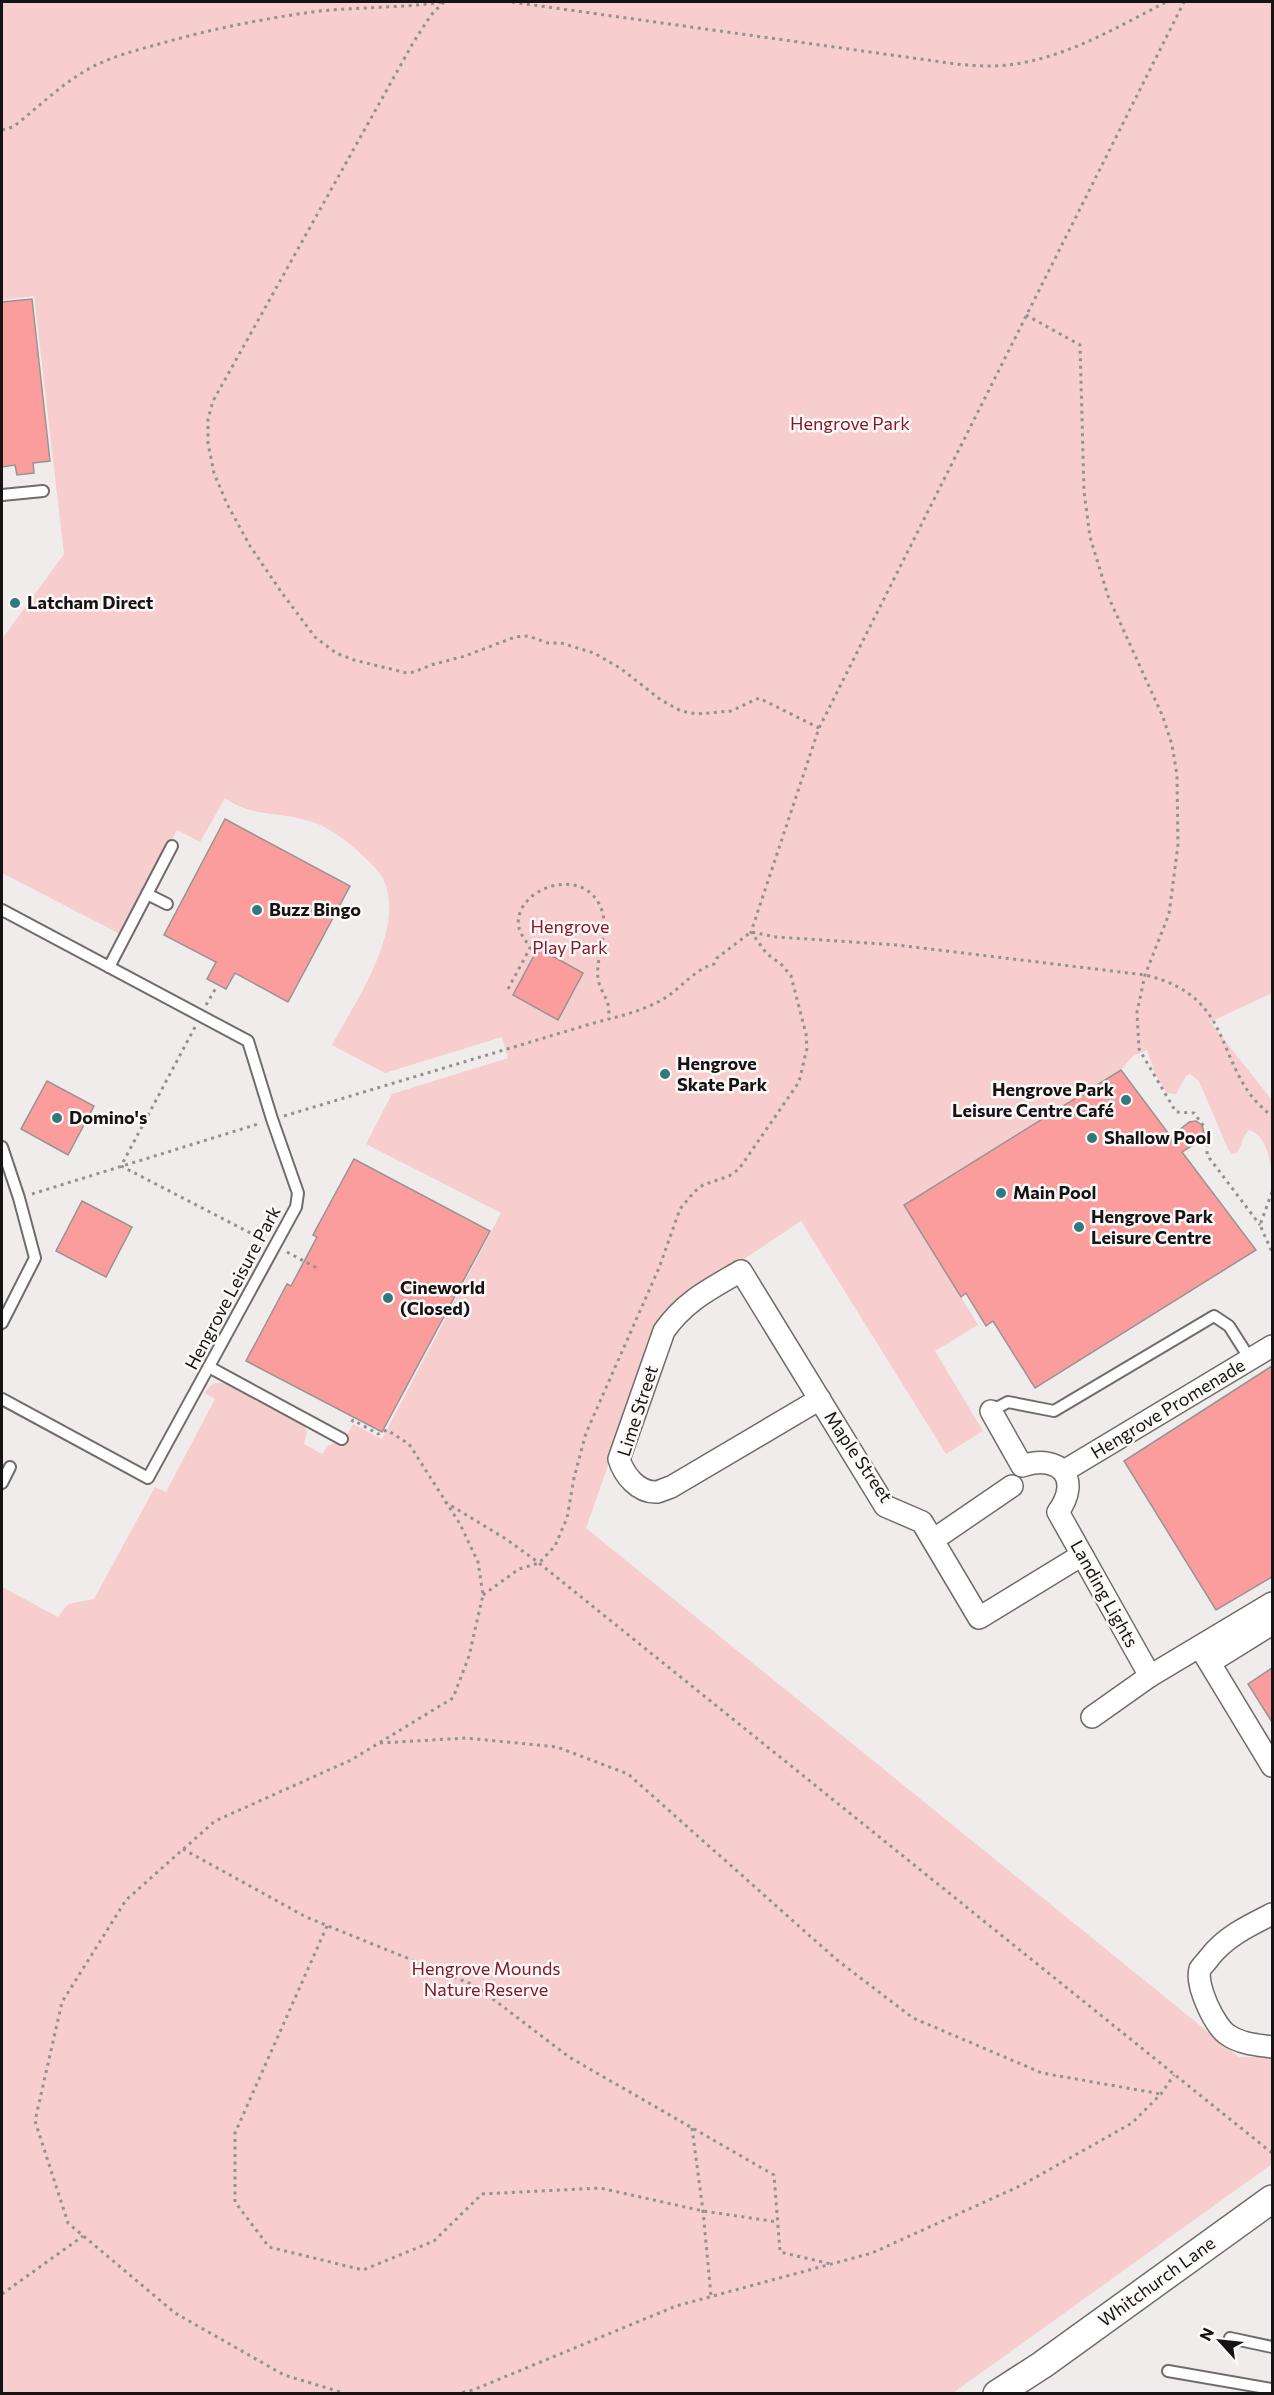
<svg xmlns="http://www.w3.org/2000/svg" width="1274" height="2395" viewBox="0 0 1274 2395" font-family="Commissioner,sans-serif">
<rect width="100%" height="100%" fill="#f1ecec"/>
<!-- green -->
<path fill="#f7cdcd" d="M 2,2 L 1272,2 L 1272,993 L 1210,1022 L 1272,1100 L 1272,1172 C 1269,1157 1266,1135 1249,1130 C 1242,1136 1242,1146 1237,1153 L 1232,1154 L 1228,1149 L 1199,1081 L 1190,1074 L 1186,1076 L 1176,1094 L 1167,1093 L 1156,1076 L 1147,1050 L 1133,1056 L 1121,1070 L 904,1204 L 978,1325 L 935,1351 L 983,1431 L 946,1454 L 801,1221 L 678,1303 L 657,1327 L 586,1528 L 1239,2057 L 1272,2057 L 1272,2164 L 953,2393 L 2,2393 L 2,1587 L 58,1617 L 68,1604 L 94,1599 L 155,1487 L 166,1492 L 215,1399 L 205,1393 C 210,1383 218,1381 229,1385 L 303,1424 L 307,1432 L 304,1444 L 322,1454 C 328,1445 331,1441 342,1444 L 353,1424 L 382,1439 L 501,1213 L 366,1144 L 392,1094 L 508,1058 L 502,1037 L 385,1073 L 332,1045 C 355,1002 410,924 381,875 C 376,868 368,861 362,855 C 348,842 331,828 312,822 C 282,811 252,818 225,798 L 200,842 L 177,830 L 122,935 L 2,873 L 2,639 L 64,554 L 34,296 L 2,300 Z"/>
<!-- building -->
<g fill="#fb9c9d" stroke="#999494" stroke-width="1.5">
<polygon points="32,299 50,461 33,463 34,473 17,475 15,465 2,467 2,302"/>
<polygon points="225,819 350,886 288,1002 235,973 226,989 207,979 216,962 164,935"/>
<polygon points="538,948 583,973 558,1020 513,995"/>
<polygon points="1121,1070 1171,1137 1189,1122 1196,1121 1202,1125 1204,1133 1202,1139 1182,1152 1256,1250 1035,1388 993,1321 986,1326 966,1293 961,1297 904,1205"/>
<polygon points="47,1081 94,1106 68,1155 21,1129"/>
<polygon points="354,1159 490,1231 382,1432 246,1361 287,1284 291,1286 317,1237 313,1235"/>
<polygon points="82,1201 132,1227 106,1277 56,1251"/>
<polygon points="1272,1366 1272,1577 1216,1610 1124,1461"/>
<polygon points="1272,1668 1272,1722 1248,1684"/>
</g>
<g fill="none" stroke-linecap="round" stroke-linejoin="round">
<defs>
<g id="service">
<polyline points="2,495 43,491"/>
<polyline points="147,894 167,904"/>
<polyline points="2,910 248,1041 272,1119 298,1193 296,1207 148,1478 2,1399"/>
<polyline points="109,967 172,846"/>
<polyline points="2,1147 19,1198 35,1258 2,1323"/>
<polyline points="209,1367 342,1439"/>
<polyline points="991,1411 1008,1402 1054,1411 1214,1316 1229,1326 1250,1359"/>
<polyline points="2,1483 10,1467"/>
<polyline points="1230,2338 1272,2347"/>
<polyline points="1168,2371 1272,2389"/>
</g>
<g id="minor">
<path d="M 820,1399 L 671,1487 C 667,1488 661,1491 657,1492 C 638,1493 624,1475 619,1459 L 664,1331 C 685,1301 710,1289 741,1271 L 885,1506 L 922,1522 L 979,1618 L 1082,1555"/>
<path d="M 991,1411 L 1022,1466 C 1060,1453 1082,1479 1058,1512 L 1150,1676"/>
<polyline points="1064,1471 1272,1346"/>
<polyline points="933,1540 1012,1486"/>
<polyline points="1200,1647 1272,1766"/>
<polyline points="1217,1658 1272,1624"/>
<polyline points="1092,1717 1150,1676 1272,1603"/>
<path d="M 1272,1914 C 1248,1926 1225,1937 1209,1958 C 1207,1961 1202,1966 1200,1969 C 1195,1985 1215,2027 1228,2035 C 1241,2044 1258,2045 1272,2047"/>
</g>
<polyline id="tertiary" points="997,2394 1042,2365 1272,2199"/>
</defs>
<!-- service casing -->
<use href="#service" stroke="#706c6c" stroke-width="14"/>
<!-- minor casing -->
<use href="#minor" stroke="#706c6c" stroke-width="24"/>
<!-- tertiary casing -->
<use href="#tertiary" stroke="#706c6c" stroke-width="30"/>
<!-- path -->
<g stroke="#949191" stroke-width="3" stroke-dasharray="3 4.5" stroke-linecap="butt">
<polyline points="444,2 431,15 413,43 213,401 208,419 208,443 214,473 227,504 250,546 282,593 315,637 336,653 354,660 407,673 414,672 431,665 465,656 515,637 528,636 548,643 561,643 594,653 620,668 661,700 681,711 697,714 731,711 759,698 819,728"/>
<path d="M 512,2 L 956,64 C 967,65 978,66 989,66 C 1052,66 1112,30 1166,2"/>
<path d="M 2,130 L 13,127 C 40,106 63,82 94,66 C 114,56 137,50 159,44 C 211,29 266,18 320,11 C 361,7 402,8 443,2"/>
<polyline points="1026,315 1080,345 1084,491 1090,537 1108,596 1163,717 1172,745 1177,775 1178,845 1169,914 1145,975 1137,1012 1139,1049 1176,1112 1194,1113 1208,1132 1207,1155 1260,1225"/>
<path d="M 508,989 L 530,948 C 527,942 520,934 519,928 C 511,892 576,865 598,902 C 613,927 595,953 598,979 C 599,986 604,994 607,1001 C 609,1006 609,1013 609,1019"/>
<polyline points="206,1005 216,988"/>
<polyline points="195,1027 121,1166 262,1239"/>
<path d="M 284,1116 L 587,1025 C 614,1017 640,1013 665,998 C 682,987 695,969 714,964 L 717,958 L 751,932 L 776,937 L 897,945 L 1145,975 C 1240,997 1211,1070 1272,1116"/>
<polyline points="1272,1192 1260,1225 1272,1252"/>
<polyline points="32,1194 258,1124"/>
<polyline points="287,1252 317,1268"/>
<polyline points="445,1502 506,1539 539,1563 1272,2153"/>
<polyline points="483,1595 519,1569 539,1563 555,1546 567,1518 574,1478 586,1433 659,1268 680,1209 694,1192 703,1185 729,1176 739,1169 799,1082 807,1048 806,1034 791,976 781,964 767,954 751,932 819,728 1184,2"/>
<polyline points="380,1743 466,1738 557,1747 628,1774 837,1960 913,2018 1042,2073 1161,2094"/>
<polyline points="183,1849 306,1917 476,1986 569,2057 774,2175 780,2252 831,2264"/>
<polyline points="327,1926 235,2133 235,2202 269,2247 363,2270 434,2241 482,2194 600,2188 703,2211 778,2222"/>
<polyline points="692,2128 703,2211 711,2296"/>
<polyline points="2,2294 83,2236"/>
<polyline points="347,2394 284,2375 175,2313 68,2223 35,2121 62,2002 126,1900 215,1821 351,1760 453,1698 469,1656 483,1595 478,1562 460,1524 409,1444 387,1430 378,1434 353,1420 349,1426"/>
<polyline points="455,2394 473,2390 676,2306 872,2253 1022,2185 1132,2123 1161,2094 1174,2075"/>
</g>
<!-- service -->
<use href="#service" stroke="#fff" stroke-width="10"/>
<!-- minor -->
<use href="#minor" stroke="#fff" stroke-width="21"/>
<!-- tertiary -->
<use href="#tertiary" stroke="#fff" stroke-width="27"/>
</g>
<!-- markers -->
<g fill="#307a7d" stroke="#fef9f9" stroke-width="2">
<circle cx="15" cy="603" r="6"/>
<circle cx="257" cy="910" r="6"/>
<circle cx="665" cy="1074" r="6"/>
<circle cx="1126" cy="1100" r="6"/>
<circle cx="57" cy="1118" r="6"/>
<circle cx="1092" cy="1138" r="6"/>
<circle cx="1001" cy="1193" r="6"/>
<circle cx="1079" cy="1227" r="6"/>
<circle cx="388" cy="1298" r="6"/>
</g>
<g text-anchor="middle" stroke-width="5" stroke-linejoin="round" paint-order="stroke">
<!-- park labels -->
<g font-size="18" fill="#851828" stroke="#fef9f9">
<text x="850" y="430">Hengrove Park</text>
<text x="570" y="933">Hengrove<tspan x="570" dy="21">Play Park</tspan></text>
<text x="486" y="1975">Hengrove Mounds<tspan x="486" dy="21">Nature Reserve</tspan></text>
</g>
<!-- poi labels -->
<g font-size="18" font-weight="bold" fill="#151313" stroke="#fef9f9" text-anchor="start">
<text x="27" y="609">Latcham Direct</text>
<text x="269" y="916">Buzz Bingo</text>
<text x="677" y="1070">Hengrove<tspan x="677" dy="21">Skate Park</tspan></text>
<text x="1114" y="1096" text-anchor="end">Hengrove Park<tspan x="1114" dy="21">Leisure Centre Café</tspan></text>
<text x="69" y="1124">Domino's</text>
<text x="1104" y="1144">Shallow Pool</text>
<text x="1013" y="1199">Main Pool</text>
<text x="1091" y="1223">Hengrove Park<tspan x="1091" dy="21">Leisure Centre</tspan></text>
<text x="400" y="1294">Cineworld<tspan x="400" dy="21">(Closed)</tspan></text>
</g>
<!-- street labels -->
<g font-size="18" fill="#151313" stroke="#fef9f9">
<text transform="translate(233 1288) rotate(-62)" y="6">Hengrove Leisure Park</text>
<text transform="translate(1168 1409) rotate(-31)" y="6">Hengrove Promenade</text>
<text transform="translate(638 1411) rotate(-72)" y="6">Lime Street</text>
<text transform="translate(858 1457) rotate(56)" y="6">Maple Street</text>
<text transform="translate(1104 1594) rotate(61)" y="6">Landing Lights</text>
<text transform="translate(1157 2282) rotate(-36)" y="6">Whitchurch Lane</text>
</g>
</g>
<!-- border -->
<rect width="1274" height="2395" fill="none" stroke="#151313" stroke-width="6"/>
<!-- north arrow -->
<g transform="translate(1220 2341) rotate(297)" stroke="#fef9f9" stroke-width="4.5" paint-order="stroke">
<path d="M0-4.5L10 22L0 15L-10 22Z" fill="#151313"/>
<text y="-9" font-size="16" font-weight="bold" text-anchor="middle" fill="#151313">N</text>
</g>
</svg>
